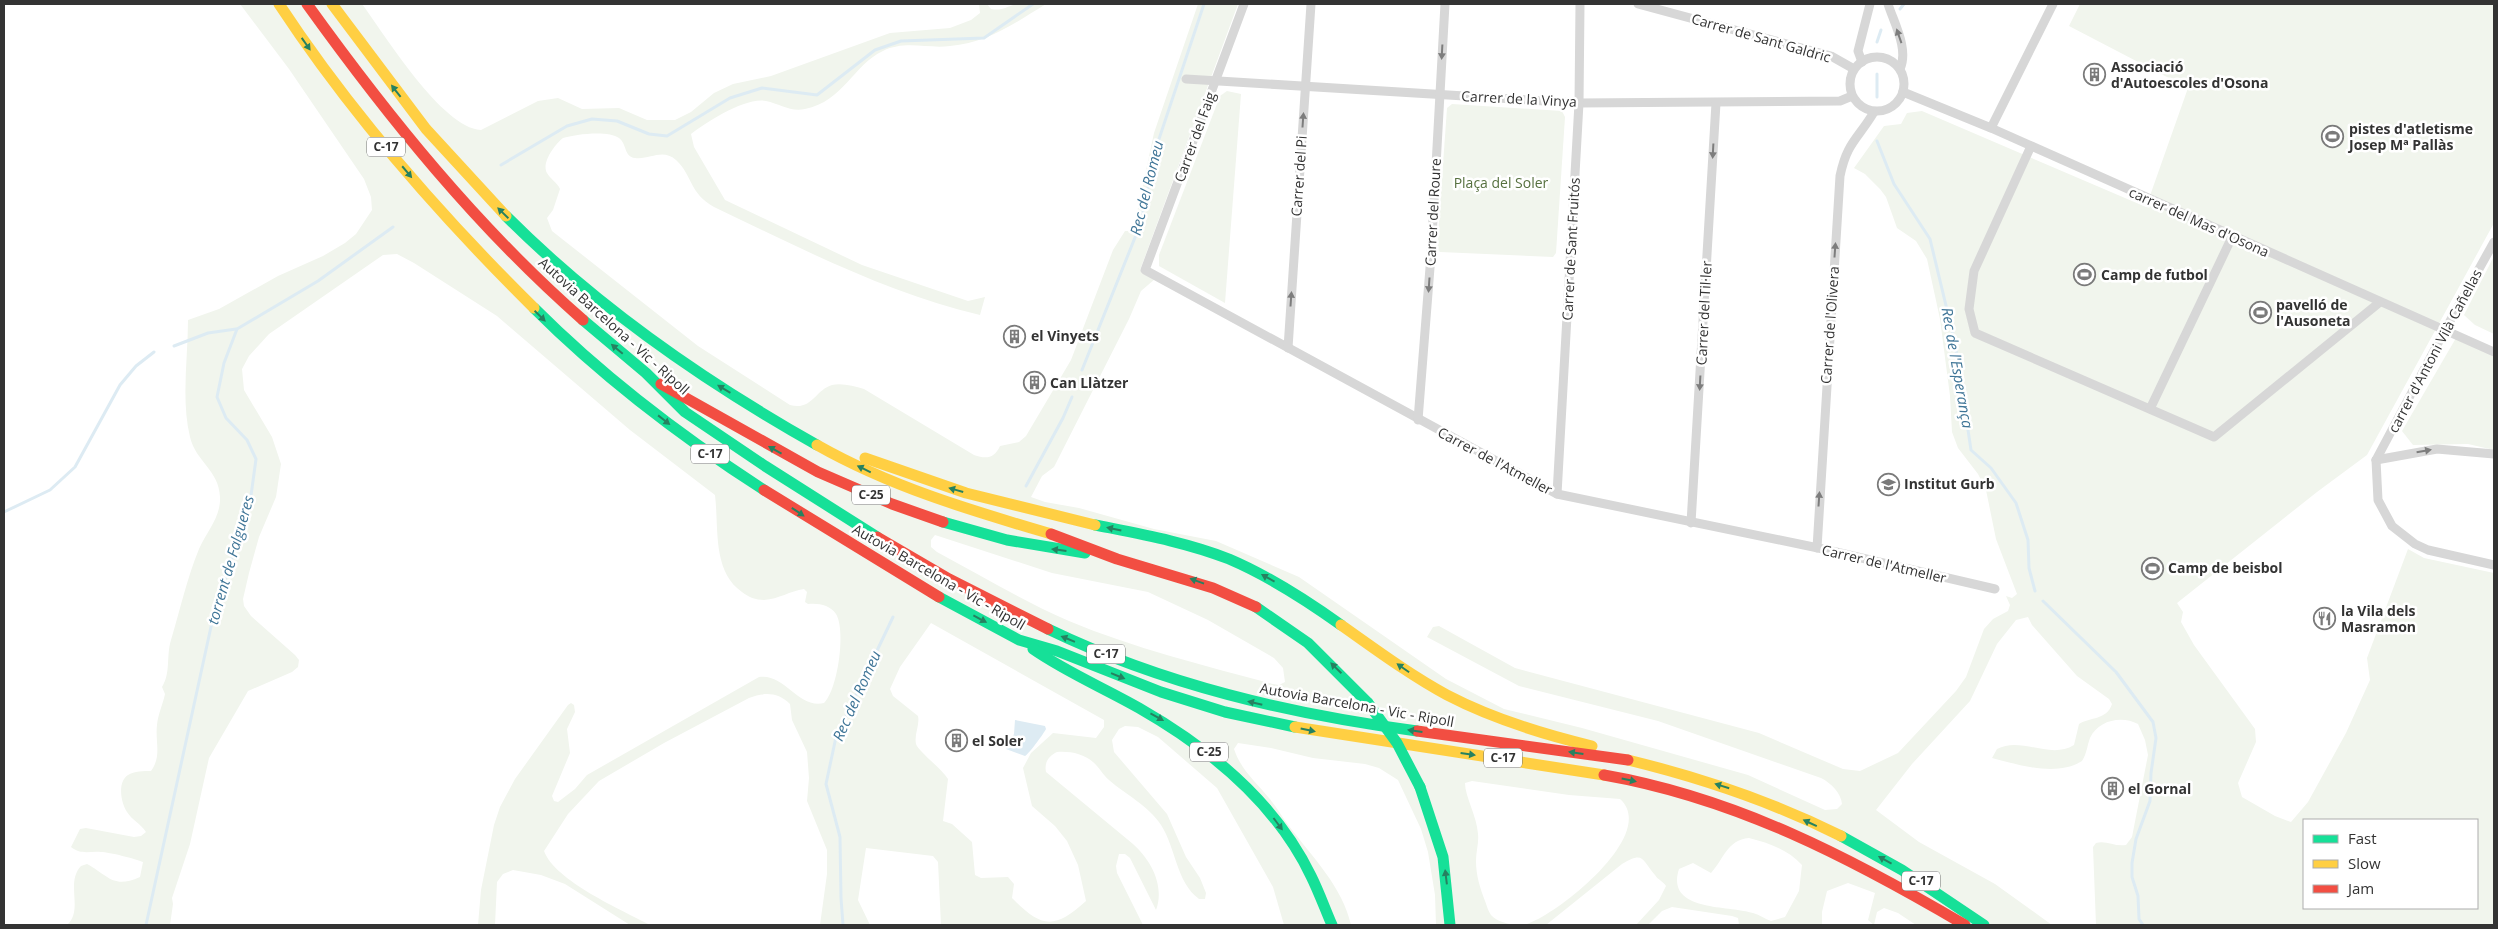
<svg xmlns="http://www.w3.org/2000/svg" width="2498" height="929" viewBox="0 0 2498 929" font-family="'Open Sans',sans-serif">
<rect width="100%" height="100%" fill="#fff"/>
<!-- green -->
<g fill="#f1f5ed" fill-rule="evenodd">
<path d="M 240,4 L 362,4 C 385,35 442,128 481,130 L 538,101 L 558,98 L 582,109 L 619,108 L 647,120 L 675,120 L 691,112 L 714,93 L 733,84 L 771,76 L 890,33 L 950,28 L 971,20 L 980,13 L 979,4 L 987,4 L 991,9 C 1002,11 1006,7 1016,4 C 1024,2 1037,4 1046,4 C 1015,23 987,43 950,46 C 928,49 905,40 883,51 C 853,65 844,101 805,109 C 790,112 780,104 766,101 C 745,97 707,122 691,134 L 694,147 L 725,200 L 862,265 L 968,301 L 985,297 L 980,315 C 887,293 800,248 714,207 C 689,193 693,176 676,160 C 662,148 650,160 635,158 C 624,157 627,144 619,138 C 609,130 575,134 563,138 C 555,144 541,163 547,173 C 550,179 557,182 560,189 L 553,210 L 547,218 L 552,231 L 698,346 L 790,405 C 812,411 815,390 832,385 C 842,383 854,386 864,389 L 974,455 C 986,459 994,459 1000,446 L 1019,442 L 1026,436 L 1071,360 L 1113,250 L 1125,231 L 1133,231 L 1154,133 L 1198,4 L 1238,4 L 1140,270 L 1155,279 L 1141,291 L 1129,319 L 1054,467 L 1042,476 L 1031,497 L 1045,502 L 1079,508 L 1154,529 L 1216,541 L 1299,577 L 1446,679 L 1504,709 L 1582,728 L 1748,775 L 1825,810 L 1837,809 L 1842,804 C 1841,793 1831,783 1821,778 L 1658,721 L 1519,686 L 1427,637 L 1433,627 L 1439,626 L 1515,668 L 1759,733 L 1843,769 L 1860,771 L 1898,753 L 1956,691 L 1966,677 L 1984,629 L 1993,619 L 2008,611 L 2010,605 L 2006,596 L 2012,598 L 2017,594 L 1996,539 L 1986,490 L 1978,474 L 1958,448 L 1952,432 L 1950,396 L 1940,319 L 1927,259 L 1916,241 L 1897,228 L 1886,197 L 1880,189 L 1865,174 L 1854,168 L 1884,126 L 1901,124 L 1907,113 L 1922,111 L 2146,207 L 2188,88 L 2069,26 L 2080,4 L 2494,4 L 2494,223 L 2367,455 L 2317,492 L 2177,603 L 2183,612 L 2181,622 L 2194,645 L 2255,729 L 2256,742 L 2238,783 L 2242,797 L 2275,816 L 2291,822 L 2308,802 L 2346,733 L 2370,680 L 2367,658 L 2408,549 L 2424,558 L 2494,573 L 2494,925 L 2096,925 L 2093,847 L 2096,843 C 2106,840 2115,847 2126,845 L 2132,837 L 2148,755 L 2145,740 L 2138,724 C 2122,715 2098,720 2090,738 C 2087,746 2087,753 2082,761 C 2057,777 2019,765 1992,758 L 1997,749 C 2021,736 2050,760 2074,745 L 2079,724 C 2090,717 2107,720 2112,704 L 2109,699 L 2077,676 L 2032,625 L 2028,617 L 2016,620 L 1997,644 L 1970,701 L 1912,764 L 1876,810 L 1919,842 L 1995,884 L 2052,925 L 1916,925 L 1898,913 L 1884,908 L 1877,912 L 1874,925 L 1868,920 L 1875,893 L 1848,883 L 1827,891 L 1822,912 L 1822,925 L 1739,925 L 1738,918 L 1732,916 L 1672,907 L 1662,911 L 1648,925 L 1636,925 L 1659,900 L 1666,886 C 1663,881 1658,880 1655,875 C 1641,859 1644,851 1622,864 L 1546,925 L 1436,925 L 1435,895 L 1428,852 L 1421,829 L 1398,780 L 1379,768 L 1365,764 L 1313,758 L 1271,748 L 1238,743 L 1234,749 C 1241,770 1256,782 1269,798 C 1277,807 1282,817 1289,826 C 1313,858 1342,886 1351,925 L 1284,925 L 1273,887 L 1217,788 L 1158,737 L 1138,727 L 1125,726 L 1119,729 L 1112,740 L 1114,752 L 1167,814 L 1186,857 L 1200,878 L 1206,893 L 1205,899 L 1199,899 C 1176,882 1176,848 1161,825 C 1148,805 1126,795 1109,780 C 1103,775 1099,767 1093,762 C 1084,754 1070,751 1057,752 C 1049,756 1044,762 1046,772 L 1133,844 C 1151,860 1165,886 1156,910 L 1130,858 L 1125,854 L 1119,854 L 1116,866 L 1117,873 L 1143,925 L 941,925 L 938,862 L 933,856 L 866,848 L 858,900 L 870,925 L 820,925 L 827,874 L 827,850 L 807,801 L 809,778 L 807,752 L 792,720 L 790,704 C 778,692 764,692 749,698 L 664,743 L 599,781 L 568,814 L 546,848 L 544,851 C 555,881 622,910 650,925 L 630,925 L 565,884 L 541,875 L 513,870 L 503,874 L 497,882 L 495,925 L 478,925 L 481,890 L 494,825 L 500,807 L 515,779 L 568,705 L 571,703 L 574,705 L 575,712 L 567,729 L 570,753 L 552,796 L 554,801 L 558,802 L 575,789 L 587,775 L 759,677 C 785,673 798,709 824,703 C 838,689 846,630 836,614 C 830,605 819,603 808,604 L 805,602 L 807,592 L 804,589 C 790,591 779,599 764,600 C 756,600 748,597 742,592 C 712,571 719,528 715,495 L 630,430 L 497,316 L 414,263 L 397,254 L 383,255 L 269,334 L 249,356 L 242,369 L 244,390 L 272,437 L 281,464 L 276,497 L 259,537 L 249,573 L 243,599 L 244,606 L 251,616 L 295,655 L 299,660 L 298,667 L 292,672 L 248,691 L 209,758 L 190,844 L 172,898 L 173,904 L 170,925 L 67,925 C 84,910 65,883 81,866 L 87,864 C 109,876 113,889 140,877 L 143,862 C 136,859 109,852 101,852 C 89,851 81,855 71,847 L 80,829 L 86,828 L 134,837 L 141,836 L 146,832 C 141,824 132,820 127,812 C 121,803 117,782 128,775 C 134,771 144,771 151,771 C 162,756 155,742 157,725 C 158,714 163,704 165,694 L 162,687 C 171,673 166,656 171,640 C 180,610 187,578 199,549 C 207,531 221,517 220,497 C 219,470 196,462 190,437 C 181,400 188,358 188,320 L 219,309 L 278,276 L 323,256 L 345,243 L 356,234 L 372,210 L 371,197 L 364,179 L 289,69 ZM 935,535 L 1052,573 L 1148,592 L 1208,620 L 1274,658 L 1283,668 L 1285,682 L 1279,685 L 1273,684 C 1206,666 1133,648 1069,621 C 1023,601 980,575 937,552 L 931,547 L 931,540 ZM 931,623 L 1104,720 L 1104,727 L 1096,738 L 1053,733 L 1031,753 L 1023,768 L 1032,806 L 1055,826 L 1067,841 L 1078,865 L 1086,901 C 1055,929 1042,929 1012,898 L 1014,884 L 1008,877 L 981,878 L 975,875 L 972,842 L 952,824 L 943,821 L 948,779 C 942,769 918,751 916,744 C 914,734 920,725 918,716 L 893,696 L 890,689 L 900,667 ZM 1472,781 L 1569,795 L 1620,799 C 1659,834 1558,914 1527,924 C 1517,927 1498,923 1491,915 C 1488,911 1487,906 1485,901 C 1480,888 1476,875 1476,861 C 1476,852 1479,843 1478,834 C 1477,816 1465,797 1465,783 ZM 2304,820 L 2477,820 L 2477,908 L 2304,908 ZM 1749,838 C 1769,843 1788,850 1802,865 L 1799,891 L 1785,917 L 1771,921 C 1765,919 1760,915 1753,913 C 1729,905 1665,912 1679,869 L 1693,863 L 1711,873 C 1724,859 1727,840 1749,838 Z"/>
<polygon points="1227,91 1241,94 1225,303 1159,266 1159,255 1220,96"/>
<polygon points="1452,104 1562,111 1565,117 1556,253 1553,257 1440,252 1437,249 1447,108"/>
<polygon points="2494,256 2494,334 2475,325 2464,315"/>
<polygon points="2456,338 2494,355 2494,450 2468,444 2413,445 2402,431"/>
</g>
<!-- water -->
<path fill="#ddebf3" d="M 1015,720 L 1045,726 L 1046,729 C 1044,733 1029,754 1025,756 L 1006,749 L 1014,734 Z"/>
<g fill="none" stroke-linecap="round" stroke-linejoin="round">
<!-- stream -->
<g stroke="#ddebf3" stroke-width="3">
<polyline points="1900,9 1904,4"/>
<polyline points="1877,42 1881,30"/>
<polyline points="1877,74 1877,97"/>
<polyline points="1877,141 1894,184 1930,239 1955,343 1971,450 1991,468 2016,503 2028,540 2029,568 2035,591"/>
<polyline points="501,165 567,126 592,119 617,121 649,134 667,136 730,98 762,88 817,95 875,50 901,41 984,38 1033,4"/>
<polyline points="174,346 208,333 236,329"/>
<polyline points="1082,370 1140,225 1158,142 1204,4"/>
<polyline points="1026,486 1063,418 1072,397"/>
<polyline points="4,512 50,490 75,467 120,385 136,366 154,352"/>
<polyline points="2043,601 2116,672 2153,722 2156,738 2151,773 2150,801 2136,839 2132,863 2132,877 2138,896 2139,919 2143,925"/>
<polyline points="146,925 214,613 250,503 256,459 247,440 226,418 217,397 224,363 237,329 318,281 393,227"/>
<polyline points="843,925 841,898 840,837 826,784 836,737 893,617"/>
</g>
<!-- street -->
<g stroke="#d7d7d7" stroke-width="9">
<polyline points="1244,4 1145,270 1557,494 1823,549 1995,589"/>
<polyline points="1638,4 1831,56 1854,69"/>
<path d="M 1888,4 C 1894,23 1909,49 1900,69"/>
<circle cx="1877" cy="84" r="27"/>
<polyline points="1862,62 1858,51 1870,4"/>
<polyline points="1186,79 1579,103 1840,101 1852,96"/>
<polyline points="1903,92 1991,128 2494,352"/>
<polyline points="1991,128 2053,4"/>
<polyline points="2031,146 1974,271 1969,309 1975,333 2214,437 2380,302"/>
<polyline points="1288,348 1311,4"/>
<polyline points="2150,409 2232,237"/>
<polyline points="1418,420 1431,255 1445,4"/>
<polyline points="2376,460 2445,330 2494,242"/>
<polyline points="2376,460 2378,500 2392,526 2415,544 2428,550 2494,565"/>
<polyline points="2376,460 2437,449 2494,454"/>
<polyline points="1557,494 1579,103 1580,4"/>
<polyline points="1691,523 1716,103"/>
<path d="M 1817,548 L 1840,176 C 1847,142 1858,139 1874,112"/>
</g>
<!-- fast -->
<g stroke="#16e098" stroke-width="11">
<path d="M 506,216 C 597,307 705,382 817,445"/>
<path d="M 534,308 C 603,377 682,437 764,490"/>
<polyline points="583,320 646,373 685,412 765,466 877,537"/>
<polyline points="943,522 1007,540 1085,553"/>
<path d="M 1095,525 C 1140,534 1186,542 1229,559 C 1269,576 1306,600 1341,625"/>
<polyline points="939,597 1019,640 1057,651 1161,692 1225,712 1295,727"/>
<polyline points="1256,607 1308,643 1368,703"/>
<path d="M 1048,629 C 1164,685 1290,714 1417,731"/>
<path d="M 1033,649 C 1066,672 1104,688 1139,708 C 1209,748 1276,803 1311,876 C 1319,892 1325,909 1332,925"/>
<polyline points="1420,787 1443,857 1450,925"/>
<polyline points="1841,836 1902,870 1984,925"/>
</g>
<!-- slow -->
<g stroke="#ffcf43" stroke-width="11">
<path d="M 279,4 C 352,115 440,215 534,308"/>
<polyline points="332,4 426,129 506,216"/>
<path d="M 817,445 C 891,487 970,510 1051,534"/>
<polyline points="865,458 966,493 1095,525"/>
<path d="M 1341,625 C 1375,649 1410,675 1447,695 C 1493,719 1542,734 1592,746"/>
<polyline points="1295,727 1604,775"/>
<path d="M 1628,760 C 1702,778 1773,802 1841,836"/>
</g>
<!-- jam -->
<g stroke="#f24e42" stroke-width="11">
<path d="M 307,4 C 389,118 477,227 583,320"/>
<polyline points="661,384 818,472 892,504 943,522"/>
<polyline points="764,490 939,597"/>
<polyline points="1051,534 1117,559 1213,588 1256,607"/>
<polyline points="877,537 949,579 1048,629"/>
<polyline points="1417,731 1628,760"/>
<path d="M 1604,775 C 1736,798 1851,858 1965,925"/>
</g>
<!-- fast-bridge -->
<polyline stroke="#16e098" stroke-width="11" points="1368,703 1397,743 1420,787"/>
</g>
<!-- one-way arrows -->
<defs><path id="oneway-solid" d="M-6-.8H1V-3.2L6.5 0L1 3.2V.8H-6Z" transform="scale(1.25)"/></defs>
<g fill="#7d7d7d">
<use href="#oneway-solid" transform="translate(1899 36) rotate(-109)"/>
<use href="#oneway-solid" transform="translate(1442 52) rotate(93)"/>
<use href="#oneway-solid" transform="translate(1303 120) rotate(-86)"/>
<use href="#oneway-solid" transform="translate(1713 151) rotate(93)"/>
<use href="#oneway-solid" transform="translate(1835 250) rotate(-86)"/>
<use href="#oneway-solid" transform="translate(1429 285) rotate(94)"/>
<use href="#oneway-solid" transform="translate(1291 299) rotate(-86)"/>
<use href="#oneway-solid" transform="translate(1700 383) rotate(93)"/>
<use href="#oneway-solid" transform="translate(2424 451) rotate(-10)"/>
<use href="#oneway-solid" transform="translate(1819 499) rotate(-86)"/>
</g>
<g fill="#268160">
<use href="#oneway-solid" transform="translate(306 44) rotate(55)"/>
<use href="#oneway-solid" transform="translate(396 91) rotate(-128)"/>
<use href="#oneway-solid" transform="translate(407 172) rotate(50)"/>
<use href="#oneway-solid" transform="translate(503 213) rotate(-136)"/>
<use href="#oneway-solid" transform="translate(540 316) rotate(44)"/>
<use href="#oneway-solid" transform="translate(617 349) rotate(-140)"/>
<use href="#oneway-solid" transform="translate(724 389) rotate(-149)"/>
<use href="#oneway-solid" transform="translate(664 420) rotate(38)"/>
<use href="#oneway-solid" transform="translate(775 450) rotate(-151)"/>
<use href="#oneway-solid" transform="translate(864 469) rotate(-154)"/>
<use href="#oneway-solid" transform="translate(956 490) rotate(-164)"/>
<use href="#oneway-solid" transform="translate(798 512) rotate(34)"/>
<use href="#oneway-solid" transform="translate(1114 529) rotate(-168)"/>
<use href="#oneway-solid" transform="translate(1059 550) rotate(-173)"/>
<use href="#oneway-solid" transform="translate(1268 578) rotate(-151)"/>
<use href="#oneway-solid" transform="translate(1197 581) rotate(-160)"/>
<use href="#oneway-solid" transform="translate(980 619) rotate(28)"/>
<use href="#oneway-solid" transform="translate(1068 639) rotate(-158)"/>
<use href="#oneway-solid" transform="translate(1336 668) rotate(-136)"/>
<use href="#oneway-solid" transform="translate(1403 668) rotate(-145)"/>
<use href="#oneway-solid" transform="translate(1118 676) rotate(22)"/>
<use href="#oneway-solid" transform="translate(1255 703) rotate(-167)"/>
<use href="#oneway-solid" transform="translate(1157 717) rotate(29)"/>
<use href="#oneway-solid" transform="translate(1308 730) rotate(12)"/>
<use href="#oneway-solid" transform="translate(1415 731) rotate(-172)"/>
<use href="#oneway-solid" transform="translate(1576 753) rotate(-172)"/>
<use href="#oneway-solid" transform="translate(1468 754) rotate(8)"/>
<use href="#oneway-solid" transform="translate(1629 780) rotate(12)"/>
<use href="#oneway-solid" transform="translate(1722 786) rotate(-163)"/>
<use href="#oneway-solid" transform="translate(1810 823) rotate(-155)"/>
<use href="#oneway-solid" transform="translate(1278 824) rotate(53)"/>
<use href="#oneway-solid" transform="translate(1885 860) rotate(-151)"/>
<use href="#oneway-solid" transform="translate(1446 877) rotate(-97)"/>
</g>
<!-- icons -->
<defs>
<symbol id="building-ring" viewBox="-11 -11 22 22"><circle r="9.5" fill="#fff" stroke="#7a7a7a" stroke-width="1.5"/><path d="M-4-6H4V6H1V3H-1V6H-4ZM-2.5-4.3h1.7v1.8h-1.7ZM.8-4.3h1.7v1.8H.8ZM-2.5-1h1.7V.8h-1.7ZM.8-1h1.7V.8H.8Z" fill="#7a7a7a"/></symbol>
<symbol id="stadium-ring" viewBox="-11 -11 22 22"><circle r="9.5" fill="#fff" stroke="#7a7a7a" stroke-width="1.5"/><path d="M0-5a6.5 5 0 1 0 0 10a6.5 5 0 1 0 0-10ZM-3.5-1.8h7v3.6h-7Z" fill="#7a7a7a"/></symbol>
<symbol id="school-ring" viewBox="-11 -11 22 22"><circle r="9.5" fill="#fff" stroke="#7a7a7a" stroke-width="1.5"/><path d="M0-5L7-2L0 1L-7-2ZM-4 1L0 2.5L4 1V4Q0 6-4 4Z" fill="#7a7a7a"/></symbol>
<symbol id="restaurant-ring" viewBox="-11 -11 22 22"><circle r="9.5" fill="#fff" stroke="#7a7a7a" stroke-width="1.5"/><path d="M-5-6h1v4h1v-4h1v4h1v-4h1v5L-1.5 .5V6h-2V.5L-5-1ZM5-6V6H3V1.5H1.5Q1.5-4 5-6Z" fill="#7a7a7a"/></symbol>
</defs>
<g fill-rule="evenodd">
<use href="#building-ring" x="2082" y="62" width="25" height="25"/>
<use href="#stadium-ring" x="2320" y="124" width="25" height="25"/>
<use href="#stadium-ring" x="2072" y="262" width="25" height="25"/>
<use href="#stadium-ring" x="2248" y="300" width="25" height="25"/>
<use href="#building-ring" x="1002" y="324" width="25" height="25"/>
<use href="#building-ring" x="1022" y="370" width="25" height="25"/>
<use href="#school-ring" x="1876" y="472" width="25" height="25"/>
<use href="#stadium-ring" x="2140" y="556" width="25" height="25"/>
<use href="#restaurant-ring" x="2312" y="606" width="25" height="25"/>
<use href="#building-ring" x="944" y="728" width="25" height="25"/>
<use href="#building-ring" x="2100" y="776" width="25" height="25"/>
</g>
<g text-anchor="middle" stroke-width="5" stroke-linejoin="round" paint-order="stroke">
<!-- shield labels -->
<g fill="#fff" stroke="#707070" stroke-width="1">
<rect x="367" y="137.5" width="38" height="19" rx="4"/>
<rect x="691" y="444.5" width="38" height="19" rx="4"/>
<rect x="852" y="485.5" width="38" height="19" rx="4"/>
<rect x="1087" y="644.5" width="38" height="19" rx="4"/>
<rect x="1190" y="742.5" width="38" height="19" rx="4"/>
<rect x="1484" y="748.5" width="38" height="19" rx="4"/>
<rect x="1902" y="871.5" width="38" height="19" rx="4"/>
</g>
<g font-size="12" font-weight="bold" fill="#333">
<text x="386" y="151">C-17</text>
<text x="710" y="458">C-17</text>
<text x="871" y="499">C-25</text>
<text x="1106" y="658">C-17</text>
<text x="1209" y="756">C-25</text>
<text x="1503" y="762">C-17</text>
<text x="1921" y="885">C-17</text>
</g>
<!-- street labels -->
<g font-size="14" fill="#333" stroke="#fff">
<text transform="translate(1761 38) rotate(16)" y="5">Carrer de Sant Galdric</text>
<text transform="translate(1519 99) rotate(3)" y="5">Carrer de la Vinya</text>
<text transform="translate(1195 137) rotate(-70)" y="5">Carrer del Faig</text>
<text transform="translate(1299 176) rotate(-86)" y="5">Carrer del Pi</text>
<text transform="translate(1433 212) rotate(-87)" y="5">Carrer del Roure</text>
<text transform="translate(2199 222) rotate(24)" y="5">carrer del Mas d'Osona</text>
<text transform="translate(1571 249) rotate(-87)" y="5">Carrer de Sant Fruitós</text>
<text transform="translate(1704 313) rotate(-87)" y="5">Carrer del Til·ler</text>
<text transform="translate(1830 325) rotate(-86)" y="5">Carrer de l'Olivera</text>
<text transform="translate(614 326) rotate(42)" y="5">Autovia Barcelona - Vic - Ripoll</text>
<text transform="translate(2435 351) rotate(-62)" y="5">carrer d'Antoni Vilà Cañellas</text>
<text transform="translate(1495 461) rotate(28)" y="5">Carrer de l'Atmeller</text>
<text transform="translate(1884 564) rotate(13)" y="5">Carrer de l'Atmeller</text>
<text transform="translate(939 577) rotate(30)" y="5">Autovia Barcelona - Vic - Ripoll</text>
<text transform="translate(1357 705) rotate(10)" y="5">Autovia Barcelona - Vic - Ripoll</text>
</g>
<!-- poi labels -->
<g font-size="14" font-weight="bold" fill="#333" stroke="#fff" text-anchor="start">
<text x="2111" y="72">Associació<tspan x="2111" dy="16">d'Autoescoles d'Osona</tspan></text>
<text x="2349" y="134">pistes d'atletisme<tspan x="2349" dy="16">Josep Mª Pallàs</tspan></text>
<text x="2101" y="280">Camp de futbol</text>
<text x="2276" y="310">pavelló de<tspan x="2276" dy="16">l'Ausoneta</tspan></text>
<text x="1031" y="341">el Vinyets</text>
<text x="1050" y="388">Can Llàtzer</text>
<text x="1904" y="489">Institut Gurb</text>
<text x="2168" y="573">Camp de beisbol</text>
<text x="2341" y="616">la Vila dels<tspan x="2341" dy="16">Masramon</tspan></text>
<text x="972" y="746">el Soler</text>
<text x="2128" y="794">el Gornal</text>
</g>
<!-- park labels -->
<g font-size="14" fill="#56703f" stroke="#fff">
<text x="1501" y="188">Plaça del Soler</text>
</g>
<!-- water labels -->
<g font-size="15" font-style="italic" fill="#3f7597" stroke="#fff">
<text transform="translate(1147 188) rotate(-76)" y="5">Rec del Romeu</text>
<text transform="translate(1957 368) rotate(80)" y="5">Rec de l'Esperança</text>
<text transform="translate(231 560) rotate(-74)" y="5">torrent de Falgueres</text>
<text transform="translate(857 696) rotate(-66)" y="5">Rec del Romeu</text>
</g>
</g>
<!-- border -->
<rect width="2498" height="929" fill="none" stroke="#333333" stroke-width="10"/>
<!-- legend -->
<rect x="2303" y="819" width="175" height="90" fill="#ffffff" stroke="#adadad"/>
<rect x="2313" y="835" width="25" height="8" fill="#16e098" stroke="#adadad"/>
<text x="2348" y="844" font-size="15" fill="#333333">Fast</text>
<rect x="2313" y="860" width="25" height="8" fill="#ffcf43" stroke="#adadad"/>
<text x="2348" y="869" font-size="15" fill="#333333">Slow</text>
<rect x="2313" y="885" width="25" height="8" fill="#f24e42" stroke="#adadad"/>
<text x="2348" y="894" font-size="15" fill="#333333">Jam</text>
</svg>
